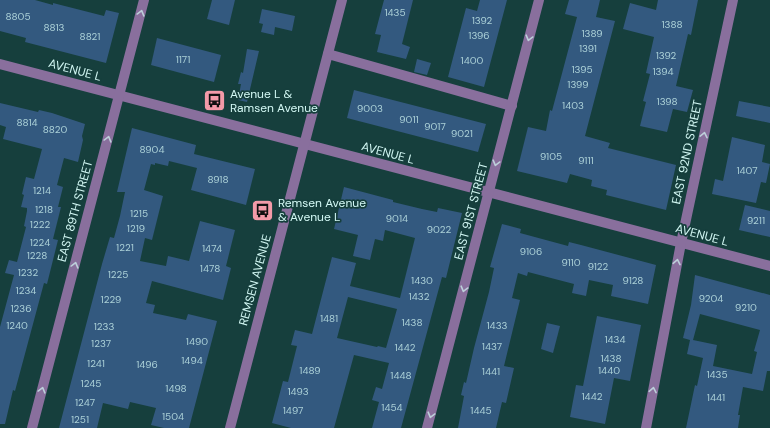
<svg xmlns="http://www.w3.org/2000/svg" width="770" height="428" viewBox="0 0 770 428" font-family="'DM Sans',sans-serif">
<rect width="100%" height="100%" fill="#163f3d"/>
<!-- building -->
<g fill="#33597f" fill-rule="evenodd">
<polygon points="0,0 35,0 53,5 53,3 104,16 106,10 119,13 106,63 25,42 26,38 0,31"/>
<polygon points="212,0 235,0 229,25 207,19"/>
<polygon points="384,0 413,0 402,44 410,47 406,59 377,52 381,35 375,34"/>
<polygon points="480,0 507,0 484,87 448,77 466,8 477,11"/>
<polygon points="569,0 600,0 596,17 615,21 585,136 610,143 608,148 676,165 666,210 606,195 607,190 591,186 592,180 570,174 567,183 517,171 528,127 546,131 550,110 552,111 577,17 565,14"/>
<polygon points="658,0 698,0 691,35 688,34 676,86 693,90 687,112 673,109 667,132 640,126 646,102 643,101 650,74 646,73 654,37 623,29 630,3 656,10"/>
<polygon points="262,9 295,16 292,31 275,27 274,35 261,32 263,24 259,23"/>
<polygon points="157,38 221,55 214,82 151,65"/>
<polygon points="247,49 259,51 247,102 238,100 241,84 238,84 241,72 243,73"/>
<polygon points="417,59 431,63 427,75 414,72"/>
<polygon points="354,90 486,124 478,152 347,118"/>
<polygon points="739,101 770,107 770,123 736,116"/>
<polygon points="0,103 38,112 39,110 52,113 85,124 82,136 83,140 78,162 64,158 57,185 63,187 58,207 61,207 53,239 58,240 47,284 44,283 15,391 13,390 5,424 0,424 0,327 14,275 5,273 9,260 17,262 26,227 24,226 27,211 27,208 21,207 24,195 22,194 26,177 34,179 42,149 3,139 6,127 0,125"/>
<polygon points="132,128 196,145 194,154 255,169 246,205 191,190 197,168 169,161 168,166 155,163 155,165 151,164 144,190 163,196 152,240 145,238 140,261 166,266 168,256 189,261 200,221 235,230 226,266 231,268 223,300 152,281 146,303 155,305 153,313 186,320 188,314 217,321 189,428 164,428 151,425 156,408 130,402 128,409 103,403 97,428 59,428 102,264 110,237 114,238 120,216 125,192 117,192"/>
<polygon points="732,137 765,145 762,162 770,164 766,183 761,182 756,203 712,194 715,179 723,181"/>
<path d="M 344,187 L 393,200 L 393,202 L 422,209 L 437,212 L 438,208 L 462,213 L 446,278 L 442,277 L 401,428 L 372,428 L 379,402 L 372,400 L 376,387 L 382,389 L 389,363 L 354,355 L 334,428 L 291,428 L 272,423 L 283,381 L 288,382 L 297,346 L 291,345 L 295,330 L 312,334 L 332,257 L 356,263 L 350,286 L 400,298 L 415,238 L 385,230 L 383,241 L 375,239 L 370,260 L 353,256 L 358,235 L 334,229 ZM 348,297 L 397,309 L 386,348 L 378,346 L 377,347 L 337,338 Z"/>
<polygon points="745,205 770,211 770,237 739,230"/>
<polygon points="502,224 521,229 520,233 568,246 569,242 581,245 656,265 648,304 611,296 613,285 589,280 586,296 572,293 574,284 528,272 527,276 518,273 512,298 520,300 504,366 514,368 506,403 502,402 496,428 458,428 464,396 461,395 464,382 466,383 474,348 489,292 494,268 490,267"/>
<path d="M 695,275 L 770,295 L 770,371 L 767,371 L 763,391 L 743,387 L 738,415 L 740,415 L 738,428 L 686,428 L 695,385 L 697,386 L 703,358 L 687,354 L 690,340 L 683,338 L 691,305 ZM 700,314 L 760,330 L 754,351 L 757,352 L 752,374 L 713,366 L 717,345 L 693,340 Z"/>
<polygon points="597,316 641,325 630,381 614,378 605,424 570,417 576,385 583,386"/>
<polygon points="547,323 560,326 553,353 541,349"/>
</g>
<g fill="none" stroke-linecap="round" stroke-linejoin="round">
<!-- minor -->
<g stroke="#896f9d" stroke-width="10">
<polyline points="328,54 512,106"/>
<polyline points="0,64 770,266"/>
<polyline points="32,428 144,0"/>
<polyline points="230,428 342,0"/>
<polyline points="427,428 539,0"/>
<polyline points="646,428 681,243 733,0"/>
</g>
</g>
<!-- one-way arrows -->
<defs><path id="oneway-chevron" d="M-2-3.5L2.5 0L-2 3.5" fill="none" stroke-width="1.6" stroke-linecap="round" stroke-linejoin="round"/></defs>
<g stroke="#bdcfda">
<use href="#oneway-chevron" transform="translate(141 13) rotate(-75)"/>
<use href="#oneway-chevron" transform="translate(529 38) rotate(105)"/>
<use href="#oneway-chevron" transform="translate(704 135) rotate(-78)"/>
<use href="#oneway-chevron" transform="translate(108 139) rotate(-75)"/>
<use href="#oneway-chevron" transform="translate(496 163) rotate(105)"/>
<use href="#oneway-chevron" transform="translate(677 262) rotate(-79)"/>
<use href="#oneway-chevron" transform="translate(75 265) rotate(-75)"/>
<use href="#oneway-chevron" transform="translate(464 289) rotate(105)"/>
<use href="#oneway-chevron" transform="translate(42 390) rotate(-75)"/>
<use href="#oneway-chevron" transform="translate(653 390) rotate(-79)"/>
<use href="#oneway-chevron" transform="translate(431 415) rotate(105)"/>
</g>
<!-- icons -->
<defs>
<symbol id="bus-square" viewBox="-11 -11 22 22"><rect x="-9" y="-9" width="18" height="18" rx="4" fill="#f39aa8" stroke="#163f3d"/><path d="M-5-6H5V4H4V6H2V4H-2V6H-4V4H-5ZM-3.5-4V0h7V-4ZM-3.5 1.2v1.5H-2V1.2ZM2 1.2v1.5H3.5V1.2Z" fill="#111"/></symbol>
</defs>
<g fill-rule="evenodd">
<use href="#bus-square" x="202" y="88" width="25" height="25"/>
<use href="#bus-square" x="250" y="198" width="25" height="25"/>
</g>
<g text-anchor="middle" stroke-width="3.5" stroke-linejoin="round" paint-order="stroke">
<!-- number labels -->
<g font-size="10" fill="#abd0d7">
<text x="395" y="16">1435</text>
<text x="18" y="20">8805</text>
<text x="482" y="24">1392</text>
<text x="672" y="28">1388</text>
<text x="54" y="31">8813</text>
<text x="592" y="37">1389</text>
<text x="479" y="39">1396</text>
<text x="90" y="40">8821</text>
<text x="588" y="52">1391</text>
<text x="666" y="59">1392</text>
<text x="183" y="63">1171</text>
<text x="472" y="64">1400</text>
<text x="582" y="73">1395</text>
<text x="663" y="75">1394</text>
<text x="578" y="88">1399</text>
<text x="667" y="105">1398</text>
<text x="573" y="109">1403</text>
<text x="370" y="112">9003</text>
<text x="409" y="123">9011</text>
<text x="27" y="126">8814</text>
<text x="435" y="130">9017</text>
<text x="55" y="133">8820</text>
<text x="462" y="137">9021</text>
<text x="152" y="153">8904</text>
<text x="551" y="160">9105</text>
<text x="586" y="164">9111</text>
<text x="747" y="174">1407</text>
<text x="218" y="183">8918</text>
<text x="42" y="194">1214</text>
<text x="44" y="213">1218</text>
<text x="139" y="217">1215</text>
<text x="397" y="222">9014</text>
<text x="756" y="224">9211</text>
<text x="40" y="228">1222</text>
<text x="136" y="232">1219</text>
<text x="439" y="233">9022</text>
<text x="40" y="246">1224</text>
<text x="125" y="251">1221</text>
<text x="212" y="252">1474</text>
<text x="531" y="255">9106</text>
<text x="37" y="259">1228</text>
<text x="571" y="266">9110</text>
<text x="598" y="270">9122</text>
<text x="210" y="272">1478</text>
<text x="28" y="276">1232</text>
<text x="118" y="278">1225</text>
<text x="422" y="284">1430</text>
<text x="633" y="284">9128</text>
<text x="26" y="294">1234</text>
<text x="419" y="300">1432</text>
<text x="711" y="302">9204</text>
<text x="111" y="303">1229</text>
<text x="746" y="311">9210</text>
<text x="21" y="312">1236</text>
<text x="329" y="322">1481</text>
<text x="412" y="326">1438</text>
<text x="17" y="329">1240</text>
<text x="497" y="329">1433</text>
<text x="104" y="330">1233</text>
<text x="615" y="343">1434</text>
<text x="197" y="345">1490</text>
<text x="101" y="347">1237</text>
<text x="492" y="350">1437</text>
<text x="405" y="351">1442</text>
<text x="611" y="362">1438</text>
<text x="192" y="364">1494</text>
<text x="96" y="367">1241</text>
<text x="147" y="368">1496</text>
<text x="310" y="374">1489</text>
<text x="609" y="374">1440</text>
<text x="491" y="375">1441</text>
<text x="717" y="378">1435</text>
<text x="401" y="379">1448</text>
<text x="91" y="387">1245</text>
<text x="176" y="392">1498</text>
<text x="298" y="395">1493</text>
<text x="592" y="400">1442</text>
<text x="716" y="401">1441</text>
<text x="85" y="406">1247</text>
<text x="392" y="411">1454</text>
<text x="293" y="414">1497</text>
<text x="481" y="414">1445</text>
<text x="173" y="420">1504</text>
<text x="80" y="423">1251</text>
</g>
<!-- street labels -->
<g font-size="12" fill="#d3f8f4" stroke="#163f3d">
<text transform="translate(75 70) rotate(15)" y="4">AVENUE L</text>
<text transform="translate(687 152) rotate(-78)" y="4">EAST 92ND STREET</text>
<text transform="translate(388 153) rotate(15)" y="4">AVENUE L</text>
<text transform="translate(75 211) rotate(-75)" y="4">EAST 89TH STREET</text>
<text transform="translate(471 211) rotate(-75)" y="4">EAST 91ST STREET</text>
<text transform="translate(702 235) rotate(15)" y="4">AVENUE L</text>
<text transform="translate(255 280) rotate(-75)" y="4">REMSEN AVENUE</text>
</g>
<!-- poi labels -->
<g font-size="12" fill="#d3f8f4" stroke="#163f3d" text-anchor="start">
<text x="230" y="98">Avenue L &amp;<tspan x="230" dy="14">Ramsen Avenue</tspan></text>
<text x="278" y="207">Remsen Avenue<tspan x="278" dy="14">&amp; Avenue L</tspan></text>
</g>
</g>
</svg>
